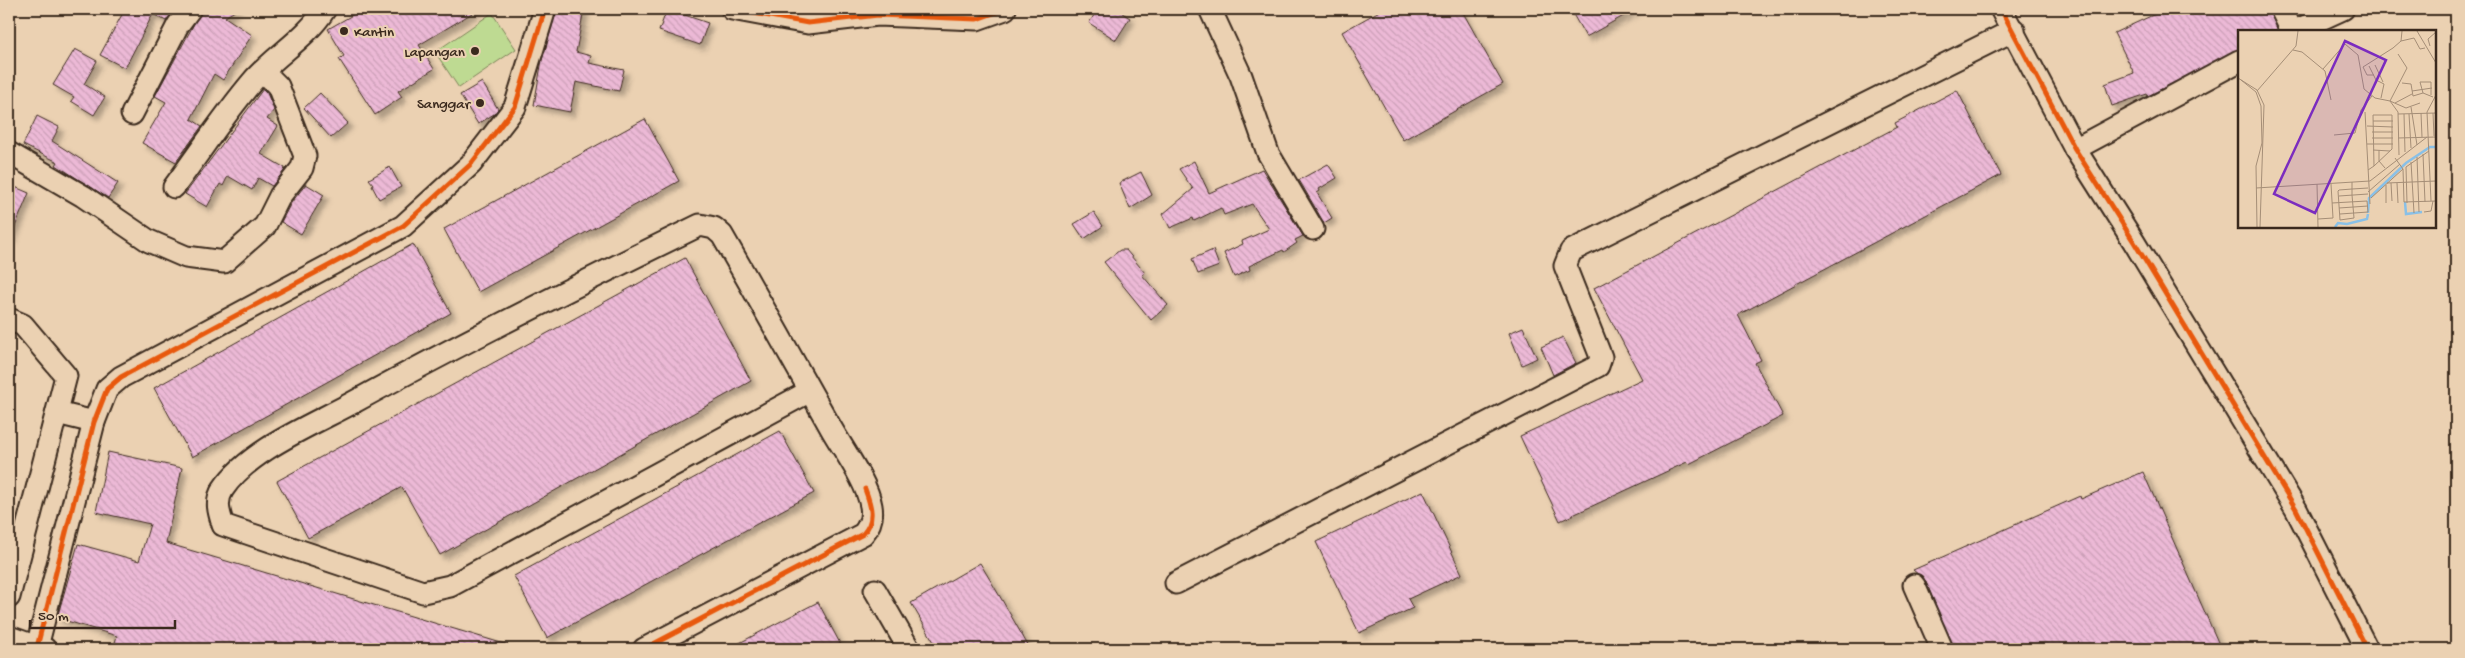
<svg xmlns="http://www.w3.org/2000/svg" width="2465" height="658" viewBox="0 0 2465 658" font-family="'Gochi Hand',sans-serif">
<defs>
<pattern id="building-back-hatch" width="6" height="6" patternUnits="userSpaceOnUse" patternTransform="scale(1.25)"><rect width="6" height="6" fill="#ecb9d6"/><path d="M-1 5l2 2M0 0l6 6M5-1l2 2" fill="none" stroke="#cb9fb7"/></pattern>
<filter id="shadow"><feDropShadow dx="4.5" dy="4.5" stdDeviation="2.5" flood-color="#0004"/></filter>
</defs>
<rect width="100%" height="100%" fill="#ebd1b2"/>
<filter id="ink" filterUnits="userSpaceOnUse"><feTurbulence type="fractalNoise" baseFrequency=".02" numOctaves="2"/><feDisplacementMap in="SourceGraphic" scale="10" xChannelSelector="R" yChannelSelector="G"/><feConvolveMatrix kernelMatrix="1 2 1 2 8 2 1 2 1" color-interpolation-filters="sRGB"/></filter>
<g filter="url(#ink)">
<!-- garden -->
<polygon fill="#beda92" stroke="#7c8258" points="492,13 516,49 459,88 435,52"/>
<!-- building -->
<g fill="url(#building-back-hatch)" stroke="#3b2a1e" filter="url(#shadow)">
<polygon points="125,9 175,9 166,21 153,14 125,68 100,55"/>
<polygon points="202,9 238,9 225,17 252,35 223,80 214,74 191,119 202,126 176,162 142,143 166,102 155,96"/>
<polygon points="363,9 479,9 419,45 434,69 398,91 402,97 375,115 339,59 344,56 328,29"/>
<polygon points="557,9 584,9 576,52 591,56 589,63 624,70 619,91 576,82 570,112 534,105 542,60"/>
<polygon points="667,9 708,23 700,45 659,31"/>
<polygon points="1098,9 1116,9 1130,18 1116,40 1089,23"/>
<polygon points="1383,9 1461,9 1503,84 1403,140 1342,32"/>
<polygon points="1570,9 1636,9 1586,37"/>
<polygon points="2166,9 2269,9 2278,31 2239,31 2239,49 2148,96 2147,94 2112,106 2105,84 2134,73 2114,33"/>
<polygon points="75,49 97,61 84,84 105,97 94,115 71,101 74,97 53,85"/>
<polygon points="482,82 498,109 494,114 478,124 460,95"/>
<polygon points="263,89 267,93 274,110 267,119 278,126 261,154 285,168 284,171 272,186 258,178 252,190 228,176 223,186 220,184 207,207 185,194"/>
<polygon points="1957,90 2001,175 1738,315 1761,360 1755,363 1783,416 1689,464 1687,462 1560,521 1520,436 1642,379 1594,288 1897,127 1895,123"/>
<polygon points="320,93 348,123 331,138 304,108"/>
<polygon points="37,116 59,127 52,141 118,183 108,198 56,165 58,162 23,145"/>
<polygon points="645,119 679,181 478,292 444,229"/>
<polygon points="1194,161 1209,193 1262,169 1303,236 1295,240 1297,243 1284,252 1283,250 1249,266 1250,270 1234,277 1224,253 1243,244 1242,241 1269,229 1252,204 1224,215 1221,208 1194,221 1193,218 1170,228 1163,214 1193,189 1179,169"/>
<polygon points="1328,164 1337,178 1319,189 1320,191 1317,193 1332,218 1324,223 1299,180"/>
<polygon points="390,167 401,187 379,199 372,186 373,184 369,179"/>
<polygon points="1141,172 1152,195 1130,209 1119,183"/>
<polygon points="306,184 324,195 301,234 281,222 291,203"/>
<polygon points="15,187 29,193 9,241 9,203"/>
<polygon points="1094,212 1103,226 1084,239 1074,224"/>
<polygon points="413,244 451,313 192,457 154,388"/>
<polygon points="1120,250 1126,250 1145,273 1142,275 1168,305 1151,320 1104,262"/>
<polygon points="1213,250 1219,266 1198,274 1192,259"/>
<polygon points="685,258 751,381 440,555 402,487 308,538 277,481"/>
<polygon points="1523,327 1537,358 1522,365 1509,333"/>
<polygon points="1563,337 1576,363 1553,375 1541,347"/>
<polygon points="780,431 814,493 547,638 514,576"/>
<polygon points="108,452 182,468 166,543 508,645 507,649 113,649 117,636 57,618 78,544 139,561 150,524 96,512"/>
<polygon points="2143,472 2221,649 1954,649 1925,580 1913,570 2080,496 2081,499"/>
<polygon points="1423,491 1462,574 1408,599 1413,608 1359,633 1316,542"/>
<polygon points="980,563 1002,600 1030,649 938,649 911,603"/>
<polygon points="818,602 843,649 728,649 785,619"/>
</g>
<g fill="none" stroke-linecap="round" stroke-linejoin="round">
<defs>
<g id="minor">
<polyline points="732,9 808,23 878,15 977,19 1005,9"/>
<polyline points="1210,9 1241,76 1268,153 1313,229"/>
<polyline points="2001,9 2075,149 2134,242 2296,509 2367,649"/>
<polyline points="2281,9 2292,31"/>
<polyline points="2295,31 2343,9"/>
<polyline points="132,114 178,25 190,9"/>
<polyline points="2075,149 2239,61"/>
<polyline points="9,153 83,196 149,241 186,257 224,262 265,226 280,196 302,168 305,156 278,86 263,71"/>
<path d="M 174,187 C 200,152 224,115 252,82 C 274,56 307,38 325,9"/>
<polyline points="9,319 23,325 66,376 9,597"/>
<polyline points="57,413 94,422"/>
<polyline points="1176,583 1598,366 1601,357 1565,266 1571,251 2014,30"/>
<polyline points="1914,585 1942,649"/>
<polyline points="875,590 909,649"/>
<polyline points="9,637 37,647"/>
<polyline points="45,649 37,647 94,422 107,389 121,377 403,226 471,164 515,107 545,9"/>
<path d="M 644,649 L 863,534 C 869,527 873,517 871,506 C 867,482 844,451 831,428 C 795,364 759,299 722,235 L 714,228 L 700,225 C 583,282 467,340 354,402 C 312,425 249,450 223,489 C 215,501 219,513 223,525 L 423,592 L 450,586 L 810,391"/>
</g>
</defs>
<!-- minor casing -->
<use href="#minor" stroke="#3b2a1e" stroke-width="25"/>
<!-- minor -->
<use href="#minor" stroke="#ebd1b2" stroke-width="21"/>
<defs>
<g id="cycleway">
<polyline points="732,9 808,23 878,15 977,19 1005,9"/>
<polyline points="2001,9 2075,149 2134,242 2296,509 2367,649"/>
<polyline points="45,649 37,647 94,422 107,389 121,377 403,226 471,164 515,107 545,9"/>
<path d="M 644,649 L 863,534 C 876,520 871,505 865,489"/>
</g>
</defs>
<!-- cycleway casing -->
<use href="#cycleway" stroke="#ebd1b2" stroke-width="8"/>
<!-- cycleway -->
<use href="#cycleway" stroke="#e8590c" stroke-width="5"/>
</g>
</g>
<!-- markers -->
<g fill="#3b2a1e" stroke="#ebd1b2" stroke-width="2">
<circle cx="344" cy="31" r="5"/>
<circle cx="475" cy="51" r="5"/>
<circle cx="480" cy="103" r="5"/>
</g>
<g text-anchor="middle" stroke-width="4" stroke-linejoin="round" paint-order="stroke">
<!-- poi labels -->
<g font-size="15" fill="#3b2a1e" stroke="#ebd1b2" text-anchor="end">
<text x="354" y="36" text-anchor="start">Kantin</text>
<text x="465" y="56">Lapangan</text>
<text x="470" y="108">Sanggar</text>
</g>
</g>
<!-- overview -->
<g transform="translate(2238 30)">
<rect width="198" height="198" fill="#ebd1b2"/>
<path fill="none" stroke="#89c0e7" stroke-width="2.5" d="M 167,172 L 168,184 L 184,182M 130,183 L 131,168 L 168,133 L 192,117 L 198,117M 97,197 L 100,193 L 109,194 L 129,189 L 130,184"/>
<path fill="none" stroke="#a58e77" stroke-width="1" d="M 179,1 L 198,33M 163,11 L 176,8 L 182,19 L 187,18M 192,16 L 190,9 L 198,2M 55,20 L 64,22 L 87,41 L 93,70M 160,24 L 169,38 L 152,71 L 168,78 L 182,73M 137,35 L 145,52M 131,36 L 138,50 L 146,54 L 143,68M 85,39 L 107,14 L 120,25 L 126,59 L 137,68 L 152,71 L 160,82 L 161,125M 136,45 L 129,45 L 125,37 L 155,18 L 163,11 L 164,1M 0,48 L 19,60 L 26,75 L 22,197M 3,50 L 18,62 L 23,76 L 24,113 L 18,136 L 19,197M 164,53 L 173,54 L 175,66 L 185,63 L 195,67M 19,61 L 58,16 L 60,1M 174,61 L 194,58M 185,63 L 182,52 L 193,52 L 193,65M 157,73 L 174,64M 173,77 L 179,115M 127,82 L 132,174M 183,83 L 184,107M 195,83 L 196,106M 160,84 L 198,83M 166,84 L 167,122M 171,84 L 173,118M 135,91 L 155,91M 129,96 L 155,97M 134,102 L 155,102M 96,105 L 117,103 L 123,80 L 134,66M 134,108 L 155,108M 160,108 L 198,107M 129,114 L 155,114M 135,120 L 152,121M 141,120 L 141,131 L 147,138M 185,124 L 187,172M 179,127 L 181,182M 157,128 L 165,139 L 166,172 L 198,171M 173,132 L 176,183M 130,140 L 136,136 L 154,119 L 154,85 L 135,85 L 136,136M 114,152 L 114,165 L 116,188 L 102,190 L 100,161 L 101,160 L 114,159 L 130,158M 149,153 L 198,151M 153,153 L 154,171M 159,153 L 160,173M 79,154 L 80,197M 148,155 L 148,173M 18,158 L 132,151 L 189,107M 130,162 L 162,134M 101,166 L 130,164M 133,168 L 165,139M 193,171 L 189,82 L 198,65M 94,173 L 129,171 L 130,182 L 102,184M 169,173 L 168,137 L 191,121M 101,178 L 130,176M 186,182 L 193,181 L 195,171M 80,189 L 95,188 L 93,154"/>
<path fill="#7b2cbf" fill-opacity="0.15" stroke="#7b2cbf" stroke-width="2.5" d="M 107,11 L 148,30 L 77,183 L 36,164 Z"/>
<rect width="198" height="198" fill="none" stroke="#3b2a1e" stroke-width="2.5"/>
</g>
<!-- margin -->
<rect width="2465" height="658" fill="none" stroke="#ebd1b2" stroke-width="30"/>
<rect x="15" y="15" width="2435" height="628" fill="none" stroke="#3b2a1e" stroke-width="2" filter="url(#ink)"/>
<!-- scale -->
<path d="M30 620v8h145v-8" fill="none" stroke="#3b2a1e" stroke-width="2.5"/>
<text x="38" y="620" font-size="15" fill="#3b2a1e" stroke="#ebd1b2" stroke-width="4" paint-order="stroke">50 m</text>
</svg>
